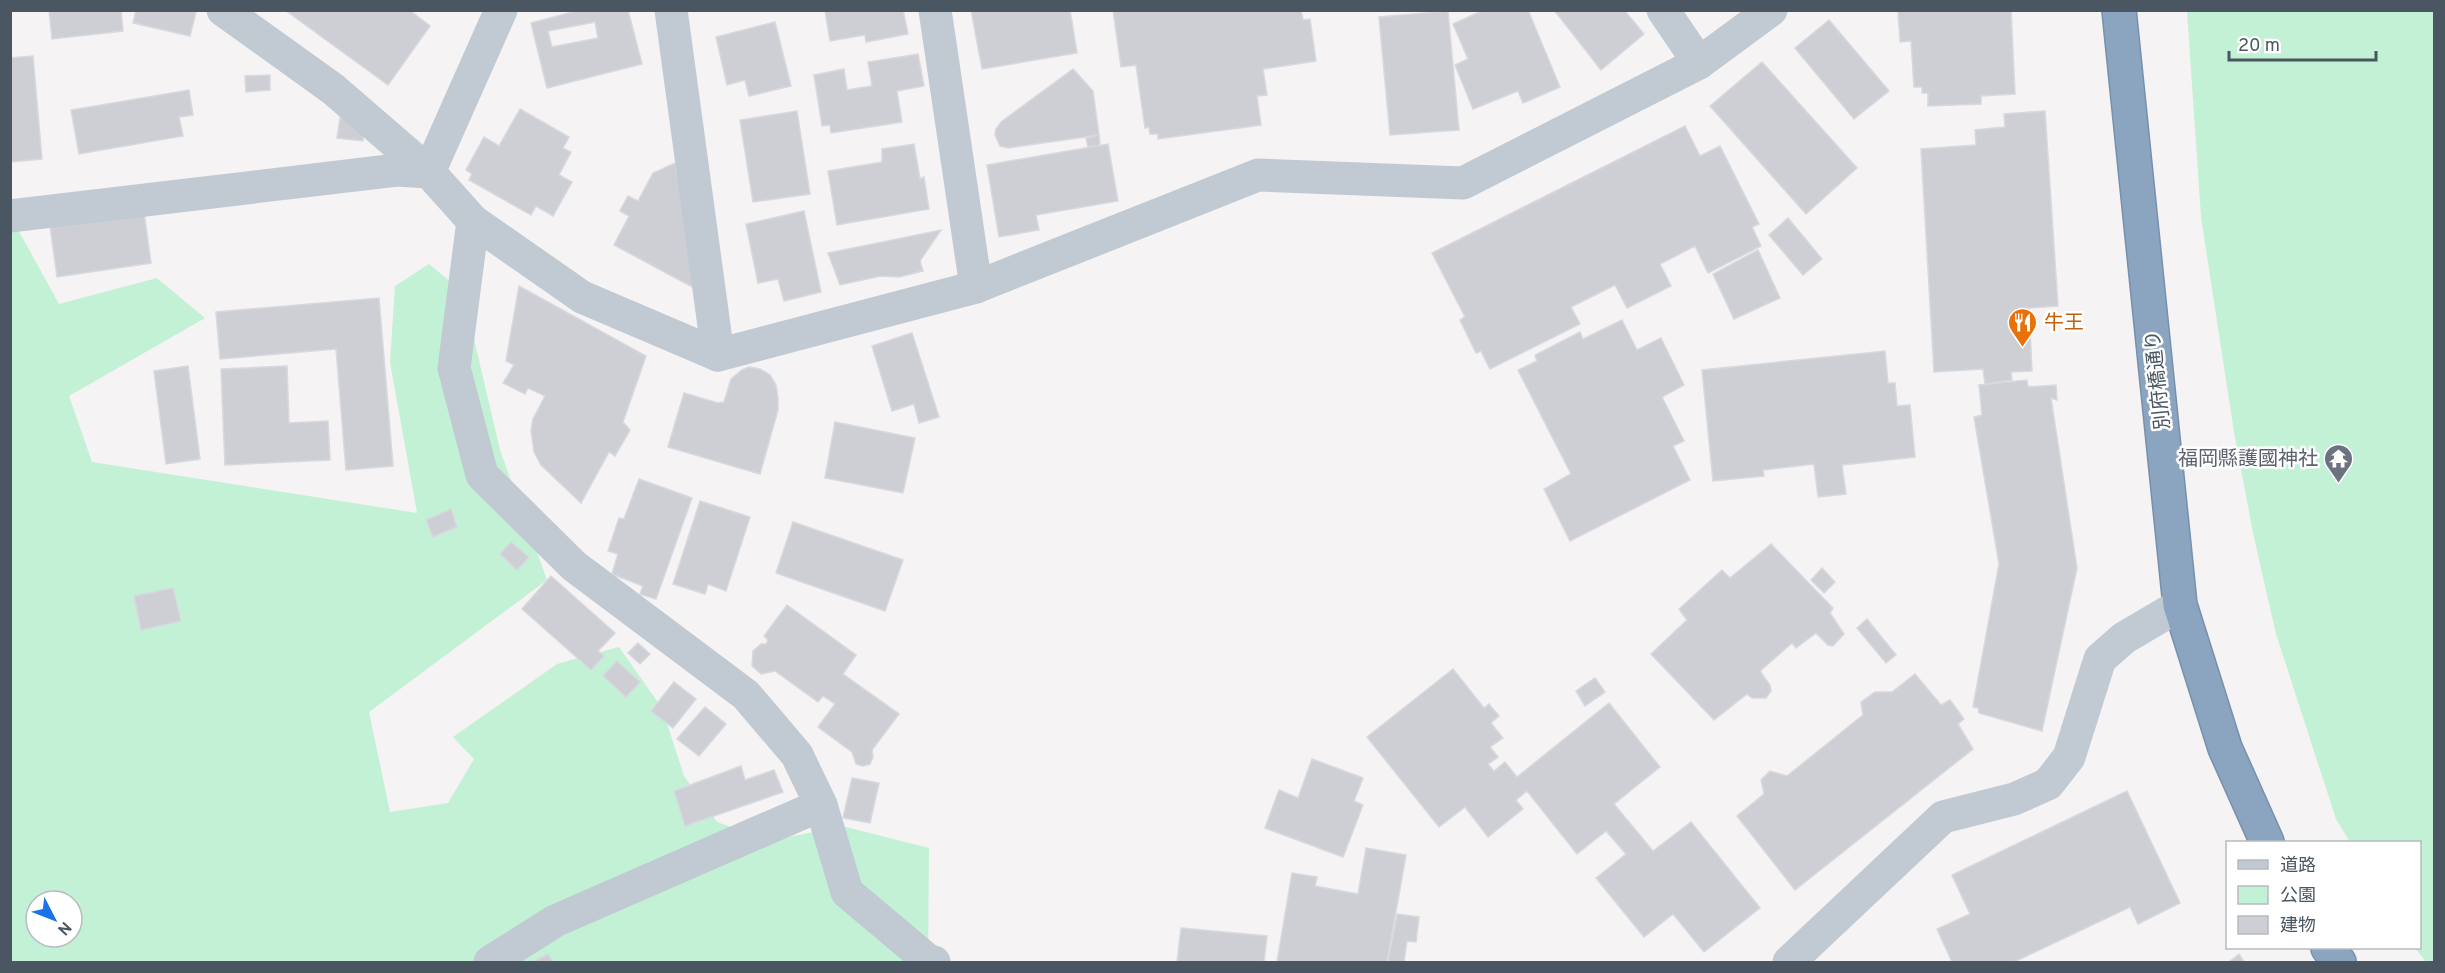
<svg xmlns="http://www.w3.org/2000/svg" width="2445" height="973" viewBox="0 0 2445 973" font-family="Overpass,'Noto Sans JP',sans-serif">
<rect width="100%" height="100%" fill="#f5f3f3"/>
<!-- green -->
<g fill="#c3f1d5" fill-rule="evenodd">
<polygon points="2187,11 2434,11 2434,962 2426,962 2415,948 2420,948 2420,842 2350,842 2336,819 2276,634 2253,533 2234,432 2201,217"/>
<path d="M 10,215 L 59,304 L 157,278 L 205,318 L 69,396 L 92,462 L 417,513 L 390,362 L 395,286 L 429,264 L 463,292 L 500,450 L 547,580 L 369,712 L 390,812 L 448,803 L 474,759 L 453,737 L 557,664 L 619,647 L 662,708 L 684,776 L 717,822 L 770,841 L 842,826 L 929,848 L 928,962 L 11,962 ZM 36,901 L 72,901 L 72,937 L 36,937 Z"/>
</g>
<!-- building -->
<g fill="#cdcfd5" stroke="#d7d9de" stroke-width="1.5" fill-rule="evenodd">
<polygon points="49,10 121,10 123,31 52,39"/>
<polygon points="136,10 189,10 196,12 190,36 133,23"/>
<polygon points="285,10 409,10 430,26 388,85"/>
<path d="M 580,10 L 628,10 L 642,64 L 547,88 L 531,23 ZM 595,22 L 598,38 L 552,47 L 548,31 Z"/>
<polygon points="825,10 903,10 908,34 866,42 865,35 830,41"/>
<polygon points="971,10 1070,10 1077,53 982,69"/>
<polygon points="1113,10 1301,10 1303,20 1310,19 1316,61 1263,69 1267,95 1257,96 1261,125 1158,139 1158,134 1150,134 1149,127 1145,128 1136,65 1121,67"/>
<polygon points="1484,10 1528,10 1560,87 1523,103 1518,91 1473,109 1455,65 1468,59 1453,24"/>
<polygon points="1554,10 1624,10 1644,34 1601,70"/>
<polygon points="1898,10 2011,10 2015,94 1981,96 1981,104 1928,106 1928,93 1922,93 1922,87 1914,87 1911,41 1900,42"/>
<polygon points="1448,11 1459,130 1390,135 1379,17"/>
<polygon points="1829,20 1889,91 1854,119 1795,48"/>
<polygon points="775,22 791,86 749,96 745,80 727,85 716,37"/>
<polygon points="918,54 924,86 897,91 902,122 831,133 830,125 822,126 814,75 844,69 847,90 872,86 868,62"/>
<polygon points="33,56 42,159 10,162 10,58"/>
<polygon points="1762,62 1857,168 1806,214 1710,106"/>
<polygon points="1073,69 1093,91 1099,135 1008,148 1000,146 995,135 996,129 1001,122"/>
<polygon points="270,75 270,90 246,92 245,76"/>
<polygon points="189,90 193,115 179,117 183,136 79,154 71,110"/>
<polygon points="520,109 569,137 563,148 571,152 559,175 572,182 553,216 536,206 531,215 469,180 472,174 466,170 484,137 499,146"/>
<polygon points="797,111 810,194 753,202 740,120"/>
<polygon points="2045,111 2058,306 2029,308 2032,371 2011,372 2012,380 1985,384 1983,369 1934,372 1921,149 1976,145 1975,130 2005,127 2004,114"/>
<polygon points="340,118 364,122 363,141 337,138"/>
<polygon points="1685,126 1700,156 1720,146 1759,224 1752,227 1761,246 1708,273 1695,246 1660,264 1671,286 1627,308 1615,285 1571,307 1580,324 1490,369 1481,351 1476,353 1460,320 1465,317 1432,253"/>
<polygon points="1099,135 1100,146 1088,147 1086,138"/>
<polygon points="914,144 920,179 924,177 929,209 837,225 828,171 882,162 882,149"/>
<polygon points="1108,144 1118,201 1036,215 1039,230 999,237 987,165"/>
<polygon points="675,163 700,291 614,245 629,216 620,211 628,196 638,201 653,173"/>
<polygon points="804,211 821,292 784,301 778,279 758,283 746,224"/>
<polygon points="144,212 151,263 57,277 50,226"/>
<polygon points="1788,218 1822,259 1803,275 1769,235"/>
<polygon points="941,230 920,261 923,271 899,277 881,276 840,285 828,253"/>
<polygon points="1758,250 1780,298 1734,319 1713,274"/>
<polygon points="519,286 646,356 623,422 630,430 615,456 609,452 581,503 541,465 534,452 531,430 533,419 545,396 528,388 525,394 503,383 514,365 506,361"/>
<polygon points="379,298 393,466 346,470 336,349 220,359 216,312"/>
<polygon points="1622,320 1637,350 1661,338 1684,385 1662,397 1684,441 1673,446 1690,480 1570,541 1544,489 1571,474 1518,370 1537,361 1535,355 1580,332 1583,339"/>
<polygon points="912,333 939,417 919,423 914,404 892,411 872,346"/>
<polygon points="1885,351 1888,383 1895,383 1897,406 1910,405 1915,457 1842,465 1846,494 1818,497 1814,464 1763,470 1764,476 1713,481 1702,370"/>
<polygon points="188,366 200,459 166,464 154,371"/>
<polygon points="287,366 289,423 328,421 330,460 225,465 221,369"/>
<polygon points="749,367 760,369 770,375 776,385 778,398 778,410 760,474 668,447 684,393 718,403 724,402 731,379 742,370"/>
<polygon points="2027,380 2028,387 2056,385 2057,400 2051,398 2077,568 2042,731 1979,713 1978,708 1973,707 1999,564 1974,417 1982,415 1979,385"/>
<polygon points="835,422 915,438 903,493 825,478"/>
<polygon points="639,479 692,498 656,599 640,594 643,586 612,574 618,554 608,551 619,518 624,519"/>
<polygon points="700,501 750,517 726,591 708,584 705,594 673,584"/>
<polygon points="451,509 457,527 433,537 426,520"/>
<polygon points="793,522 903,560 885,611 776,573"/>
<polygon points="511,542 529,557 517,570 500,554"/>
<polygon points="1771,544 1833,608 1830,613 1844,634 1833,646 1828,645 1816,633 1796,648 1792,643 1760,671 1770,685 1771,691 1766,698 1752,698 1747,694 1714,720 1651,654 1687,620 1679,609 1722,570 1730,578"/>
<polygon points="1822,568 1835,582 1824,593 1811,580"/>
<polygon points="551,576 615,633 598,651 604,656 591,670 522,609"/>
<polygon points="173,588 181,621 141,630 134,596"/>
<polygon points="787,605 856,655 843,674 899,714 872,750 873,757 870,764 862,766 856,764 852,752 818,727 835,704 823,696 818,702 775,671 761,674 752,666 753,651 761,644 766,644 768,640 764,636"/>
<polygon points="1867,619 1896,655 1886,663 1857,628"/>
<polygon points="638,643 650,654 640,664 628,653"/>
<polygon points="617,661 640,682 626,697 603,676"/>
<polygon points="1453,669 1484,708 1489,704 1499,716 1491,723 1503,738 1490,747 1498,757 1488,764 1494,771 1505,762 1517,777 1609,703 1660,767 1614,804 1653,851 1691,822 1760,908 1704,952 1673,914 1644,937 1596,878 1626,854 1606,831 1577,854 1527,791 1516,800 1523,809 1488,837 1465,807 1439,827 1367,737"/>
<polygon points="1915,674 1941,705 1950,700 1964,719 1958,724 1973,749 1795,890 1737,816 1764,794 1761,780 1770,771 1787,776 1863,715 1861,702 1875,692 1892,692"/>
<polygon points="1595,678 1605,692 1585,706 1576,691"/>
<polygon points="674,682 696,699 673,728 651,711"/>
<polygon points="705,707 726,724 699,756 677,739"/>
<polygon points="1312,759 1363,778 1354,801 1363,805 1343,857 1265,828 1279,790 1298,798"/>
<polygon points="741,766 745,780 774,770 783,792 685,826 674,791"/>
<polygon points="852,778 879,783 870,823 843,818"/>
<polygon points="2127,791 2180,903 2138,924 2130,907 2014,962 1952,962 1937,929 1970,914 1952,875"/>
<polygon points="1366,848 1406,855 1387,962 1277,962 1292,873 1317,877 1315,886 1358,894"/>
<polygon points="1397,914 1419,917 1416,942 1407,941 1404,962 1388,962"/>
<polygon points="1181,928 1267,936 1264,962 1177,962"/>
<polygon points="548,954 553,962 533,962"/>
<polygon points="2239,954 2244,962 2229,962"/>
</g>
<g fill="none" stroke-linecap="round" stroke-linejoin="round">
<defs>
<g id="highway">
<polyline points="2119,10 2180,605 2225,748 2267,842"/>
<polyline points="2328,948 2339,962"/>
</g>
</defs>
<!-- highway casing -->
<use href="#highway" stroke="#7690ad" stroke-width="36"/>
<!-- minor -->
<g stroke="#c1cad2" stroke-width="33">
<polyline points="223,10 333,89 429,172 501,10"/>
<polyline points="671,10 718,355"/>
<polyline points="935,10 976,287"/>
<polyline points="1663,10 1699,63"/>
<polyline points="10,216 397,170 429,172 473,221 582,297 718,355 976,287 1258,175 1463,183 1699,63 1771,10"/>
<polyline points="473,221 454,368 482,475 574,566 746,695 797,755 821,805 847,892 929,961 934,962"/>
<polyline points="490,962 555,921 821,805"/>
<polyline points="1789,962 1943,817 2014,799 2048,784 2069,757 2100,659 2124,638 2180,605"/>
</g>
<!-- highway -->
<use href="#highway" stroke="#8ba5c1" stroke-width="33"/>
</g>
<!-- icons -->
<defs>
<symbol id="restaurant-pin" viewBox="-11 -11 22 30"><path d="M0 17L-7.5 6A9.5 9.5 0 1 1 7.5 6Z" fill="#e8710a" stroke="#fff"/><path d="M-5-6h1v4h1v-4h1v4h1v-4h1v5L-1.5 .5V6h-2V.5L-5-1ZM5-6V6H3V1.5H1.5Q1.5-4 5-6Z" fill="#fff"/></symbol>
<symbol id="temple-pin" viewBox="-11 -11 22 30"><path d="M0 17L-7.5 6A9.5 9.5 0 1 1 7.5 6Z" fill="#6b7280" stroke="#fff"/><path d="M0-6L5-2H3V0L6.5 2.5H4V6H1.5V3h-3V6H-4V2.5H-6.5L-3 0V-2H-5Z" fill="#fff"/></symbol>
</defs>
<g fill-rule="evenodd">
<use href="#restaurant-pin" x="2006" y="306" width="33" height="45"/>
<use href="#temple-pin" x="2322" y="442" width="33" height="45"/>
</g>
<g text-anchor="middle" stroke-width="5" stroke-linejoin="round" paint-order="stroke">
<!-- food labels -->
<g font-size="20" fill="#c56008" stroke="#fff" text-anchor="start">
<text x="2044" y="329">牛王</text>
</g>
<!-- street labels -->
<g font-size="20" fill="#4a5661" stroke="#fff">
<text transform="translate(2157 380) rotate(-96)" y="7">別府橋通り</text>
</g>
<!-- worship labels -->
<g font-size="20" fill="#5b616d" stroke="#fff" text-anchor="end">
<text x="2318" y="465">福岡縣護國神社</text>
</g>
</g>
<!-- border -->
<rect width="2445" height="973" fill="none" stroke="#4a5661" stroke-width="24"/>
<!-- legend -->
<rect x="2226" y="841" width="195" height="108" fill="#ffffff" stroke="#b7bbc0" stroke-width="1.5"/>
<rect x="2238" y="860" width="30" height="9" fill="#c1cad2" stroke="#b7bbc0" stroke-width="1.5"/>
<text x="2280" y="871" font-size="18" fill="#4a5661">道路</text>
<rect x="2238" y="886" width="30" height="18" fill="#c3f1d5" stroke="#b7bbc0" stroke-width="1.5"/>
<text x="2280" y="901" font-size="18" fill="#4a5661">公園</text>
<rect x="2238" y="916" width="30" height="18" fill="#cdcfd5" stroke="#b7bbc0" stroke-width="1.5"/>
<text x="2280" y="931" font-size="18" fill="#4a5661">建物</text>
<!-- north arrow -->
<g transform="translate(54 919) rotate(132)"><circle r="28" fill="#ffffff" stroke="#b7bbc0" stroke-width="1.5"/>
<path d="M0-4.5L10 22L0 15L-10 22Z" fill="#1a73e8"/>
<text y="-9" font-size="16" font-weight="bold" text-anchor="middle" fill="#4a5661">N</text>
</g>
<!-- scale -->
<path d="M2229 51v9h147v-9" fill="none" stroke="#4a5661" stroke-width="3"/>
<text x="2238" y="51" font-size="18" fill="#4a5661" stroke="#ffffff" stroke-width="4.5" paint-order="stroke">20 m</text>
</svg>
